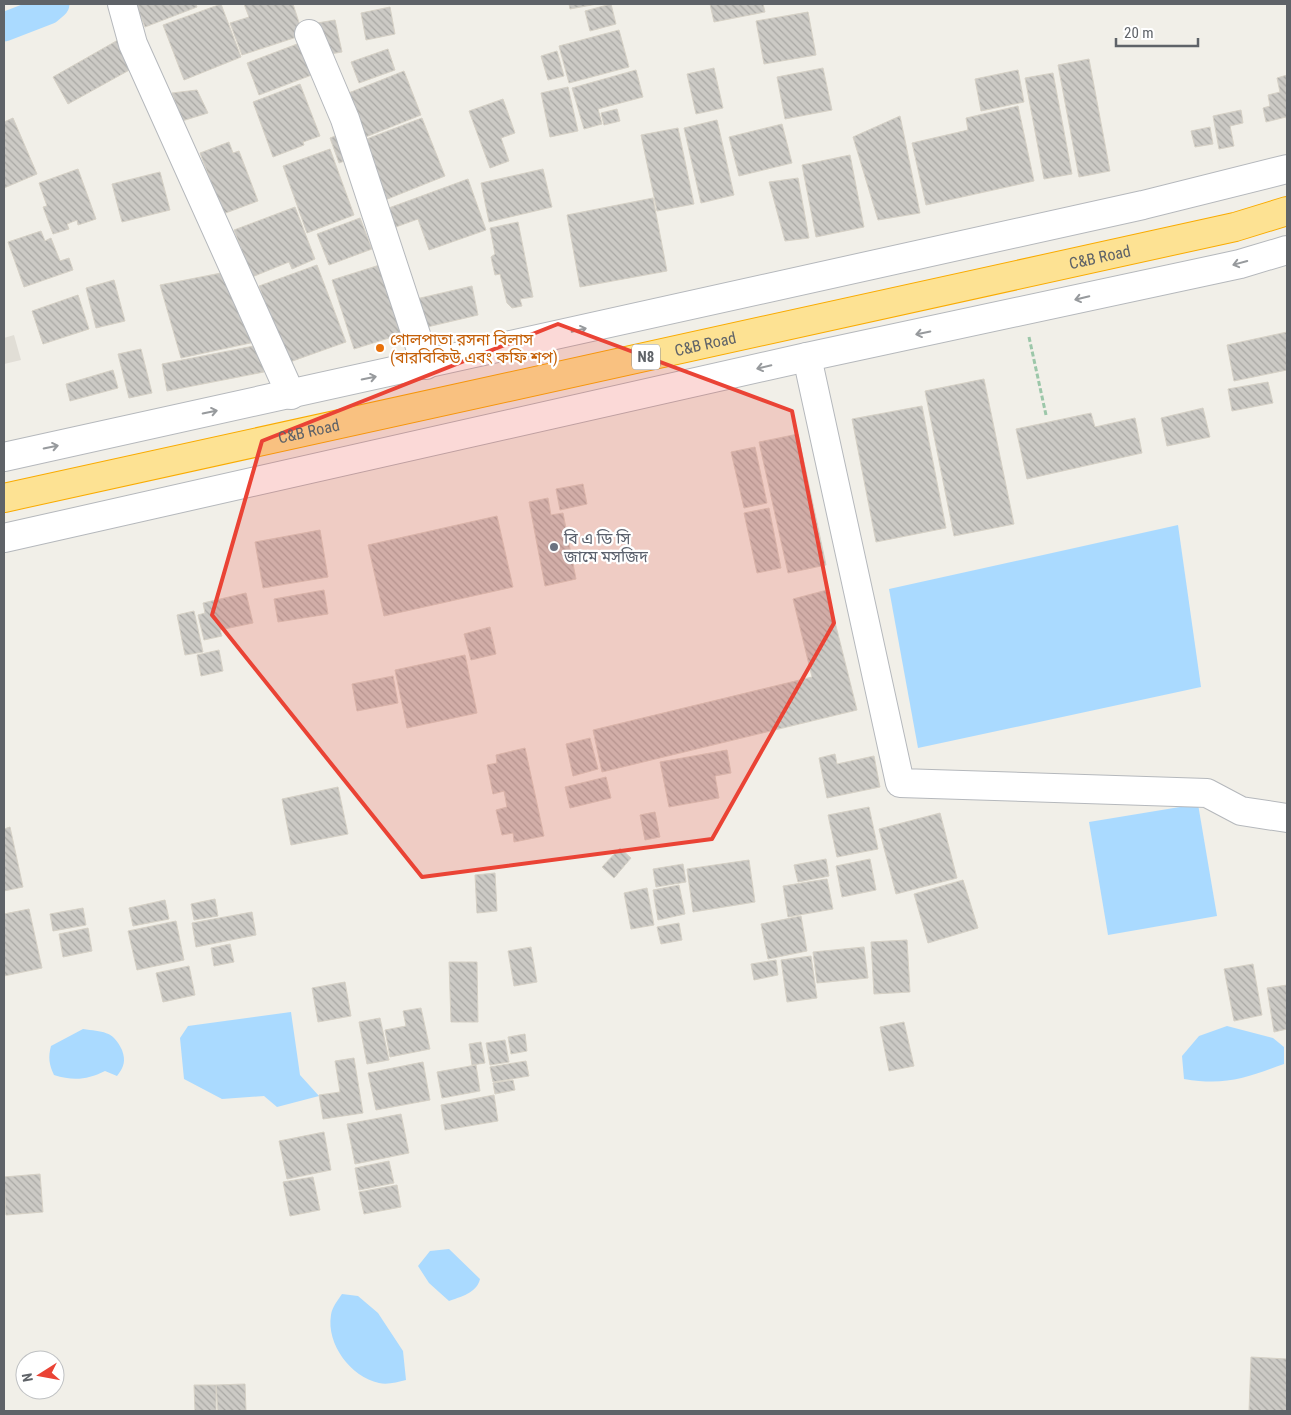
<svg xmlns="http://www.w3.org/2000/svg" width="1291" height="1415" viewBox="0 0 1291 1415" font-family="'Roboto Condensed','Noto Sans Bengali',sans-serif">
<defs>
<pattern id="building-back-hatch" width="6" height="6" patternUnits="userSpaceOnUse" patternTransform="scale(1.25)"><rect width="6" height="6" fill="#cccac5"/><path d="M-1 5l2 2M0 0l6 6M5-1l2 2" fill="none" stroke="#a9a8a4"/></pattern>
</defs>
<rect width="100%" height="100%" fill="#f1efe8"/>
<!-- education -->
<polygon fill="#e1ded6" points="14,335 21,360 4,364 4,338"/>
<!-- water -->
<g fill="#aadaff">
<polygon points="1178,525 1201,687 918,748 889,589"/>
<polygon points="1198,804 1217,916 1108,935 1089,822"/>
<polygon points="291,1012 300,1075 319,1096 277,1107 264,1096 222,1099 184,1079 180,1038 188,1026"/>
<path d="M 1227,1026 L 1273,1038 L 1284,1047 L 1284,1064 C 1245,1078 1226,1086 1184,1079 L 1182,1056 L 1199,1036 Z"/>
<path d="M 83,1029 C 102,1032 113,1030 122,1050 C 126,1061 124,1067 117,1076 L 105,1071 C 87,1080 73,1081 54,1075 C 49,1065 48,1057 51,1046 Z"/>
<path d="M 449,1249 L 480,1279 C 477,1293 460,1297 449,1301 L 429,1283 L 418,1266 L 430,1251 Z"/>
<path d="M 342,1294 L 358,1296 L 378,1313 L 403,1351 L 406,1380 C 397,1382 388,1385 379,1383 C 351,1377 326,1344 331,1315 C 332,1307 338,1300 342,1294 Z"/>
</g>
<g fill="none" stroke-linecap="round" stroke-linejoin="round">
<!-- canal -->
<polyline stroke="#aadaff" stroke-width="29" points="4,27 48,10 55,4"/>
</g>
<!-- building -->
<g fill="url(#building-back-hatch)" stroke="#d6d1c6">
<polygon points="136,4 196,4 197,7 145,27"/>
<polygon points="221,4 241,57 184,80 163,25"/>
<polygon points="244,4 293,4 303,35 242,55 230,23 249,17"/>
<polygon points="569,4 597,4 570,9"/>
<polygon points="611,4 616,24 590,31 585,11"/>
<polygon points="710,4 763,4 765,12 714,22"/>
<polygon points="390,7 395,34 366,40 361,13"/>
<polygon points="808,12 816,55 764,64 756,21"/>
<polygon points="335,20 342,52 324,55 317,23"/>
<polygon points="619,30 629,67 569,83 559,46"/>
<polygon points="118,40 133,68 68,104 53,77"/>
<polygon points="305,41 317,73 259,95 247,63"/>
<polygon points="388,49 395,70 359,83 351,62"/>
<polygon points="557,51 564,76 548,80 541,56"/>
<polygon points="1089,59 1110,171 1079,177 1058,65"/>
<polygon points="714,68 723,108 696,114 687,74"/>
<polygon points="823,68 832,110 785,119 777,77"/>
<polygon points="636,70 643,97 598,109 602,124 584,129 572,88"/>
<polygon points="1018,70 1024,102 981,111 975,79"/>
<polygon points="404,71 421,115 363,138 346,94"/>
<polygon points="1053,73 1072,174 1044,179 1025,78"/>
<polygon points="1287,75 1287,122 1286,117 1266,122 1263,108 1270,106 1268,95 1280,92 1277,78"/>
<polygon points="300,84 320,136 303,142 304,145 273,157 253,102"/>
<polygon points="568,87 578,131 550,137 541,93"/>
<polygon points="197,90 208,113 182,121 172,93"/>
<polygon points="503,99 515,133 501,138 509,161 490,168 469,111"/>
<polygon points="1018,106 1034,181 926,205 912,143 968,130 966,118"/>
<polygon points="617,109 620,121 604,125 601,113"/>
<polygon points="1241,110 1243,123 1230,126 1234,146 1219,149 1213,116"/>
<polygon points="900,116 920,213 878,220 853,137"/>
<polygon points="13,118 37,174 4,188 4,122"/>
<polygon points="422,118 445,176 380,202 356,143"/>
<polygon points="717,120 734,195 701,203 684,128"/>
<polygon points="782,124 792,163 739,176 729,137"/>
<polygon points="1210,127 1213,144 1195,147 1191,131"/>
<polygon points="678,128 694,204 657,211 641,135"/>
<polygon points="346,132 355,157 339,163 330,138"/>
<polygon points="229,142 233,153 239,151 258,201 223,214 200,153"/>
<polygon points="330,149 354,215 307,233 283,166"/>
<polygon points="850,155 864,227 816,237 802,165"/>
<polygon points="78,169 96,219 78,225 77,220 67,224 69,229 53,234 43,207 47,206 39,183"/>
<polygon points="543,169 552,207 489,222 481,183"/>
<polygon points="160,172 170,210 122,222 112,184"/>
<polygon points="798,178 809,238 785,241 769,182"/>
<polygon points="468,179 486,230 429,250 418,219 393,228 386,209"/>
<polygon points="653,198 667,271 580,287 567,215"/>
<polygon points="295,207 315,259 292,269 289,262 252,277 234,230"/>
<polygon points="360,218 372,249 329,265 317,234"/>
<polygon points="518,222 533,297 520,299 522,306 512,308 507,303 500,274 495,275 491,257 495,254 490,228"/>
<polygon points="41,231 45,241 51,238 60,261 69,258 73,270 24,287 8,242"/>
<polygon points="386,263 408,332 354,349 332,280"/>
<polygon points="317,265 346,342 287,363 259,286"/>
<polygon points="226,272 255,342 181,358 160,285"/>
<polygon points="114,280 125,321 96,328 86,288"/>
<polygon points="472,286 478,315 423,328 416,299"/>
<polygon points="78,295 89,329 43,344 32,311"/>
<polygon points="1287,332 1287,370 1234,381 1227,345"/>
<polygon points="259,345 264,372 167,391 162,364"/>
<polygon points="141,349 152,393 129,398 118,354"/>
<polygon points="113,370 118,388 70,401 66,384"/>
<polygon points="984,379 1014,524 954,536 925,391"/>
<polygon points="1268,382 1273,403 1232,411 1228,389"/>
<polygon points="922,406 946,528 876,542 852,419"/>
<polygon points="1203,408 1210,437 1167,446 1161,418"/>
<polygon points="1091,413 1095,427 1135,418 1142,453 1027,479 1016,429"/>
<polygon points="798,434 826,565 788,573 759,442"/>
<polygon points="755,447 767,503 744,508 731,452"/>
<polygon points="583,484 587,504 560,510 556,489"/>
<polygon points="548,498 551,515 563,513 576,579 545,586 529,502"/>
<polygon points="769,508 781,568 757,573 744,513"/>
<polygon points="497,516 513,587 384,616 368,545"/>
<polygon points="320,530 328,577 263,588 255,542"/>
<polygon points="324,590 328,614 278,622 274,599"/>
<polygon points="827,590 857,710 602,772 593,730 812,677 793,599"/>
<polygon points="246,593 253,623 220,630 222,636 204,640 198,615 205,613 203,603"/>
<polygon points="194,611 203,652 185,655 177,615"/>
<polygon points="490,627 496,654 471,660 464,634"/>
<polygon points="219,650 223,671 201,676 197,655"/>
<polygon points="465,655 477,713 407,728 395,670"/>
<polygon points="393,676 398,703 357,711 352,684"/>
<polygon points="590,738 598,769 573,776 566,744"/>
<polygon points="525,748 544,836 514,842 513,833 502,835 496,810 507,807 504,791 493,794 487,765 497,763 496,755"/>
<polygon points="727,750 731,773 715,776 719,798 669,807 660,762"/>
<polygon points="835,754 837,764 874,756 880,787 827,798 819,758"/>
<polygon points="606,777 611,798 570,808 565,787"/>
<polygon points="338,787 348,834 291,845 282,799"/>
<polygon points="869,807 878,849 837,857 828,815"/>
<polygon points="655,812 660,837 645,840 640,815"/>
<polygon points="940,813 957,878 896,894 879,829"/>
<polygon points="10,827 23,887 4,891 4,829"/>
<polygon points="620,848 631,858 614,878 602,867"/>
<polygon points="826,859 829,876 798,882 794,865"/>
<polygon points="870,859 876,890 842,897 836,866"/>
<polygon points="749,860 755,902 693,912 687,869"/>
<polygon points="683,864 686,882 656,887 653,869"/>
<polygon points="495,873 497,911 477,913 475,875"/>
<polygon points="827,879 833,909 788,917 783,886"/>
<polygon points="963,880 978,928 928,943 914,894"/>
<polygon points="679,885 685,914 658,920 653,890"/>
<polygon points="647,888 654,925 631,929 624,893"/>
<polygon points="215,899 218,916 194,920 191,904"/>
<polygon points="165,900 169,919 133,926 129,908"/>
<polygon points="83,908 86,925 53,931 50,914"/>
<polygon points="29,909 42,968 4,976 4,914"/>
<polygon points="252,912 256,935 196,947 192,923"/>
<polygon points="801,916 807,951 768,959 761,924"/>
<polygon points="176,921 184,960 137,970 128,931"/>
<polygon points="679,923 682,940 661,944 657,927"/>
<polygon points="88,928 92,951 63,957 59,934"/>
<polygon points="907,940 910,992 874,994 871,942"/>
<polygon points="230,944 234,962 214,966 211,948"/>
<polygon points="531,947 537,982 514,986 508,951"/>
<polygon points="864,947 868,978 817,983 813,952"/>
<polygon points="811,956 817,998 787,1002 781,960"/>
<polygon points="776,960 778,975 754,980 751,964"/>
<polygon points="449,962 477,962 478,1022 451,1022"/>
<polygon points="1253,964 1262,1015 1234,1021 1224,969"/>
<polygon points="189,966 195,995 163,1002 156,973"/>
<polygon points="345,982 351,1016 318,1022 312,988"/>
<polygon points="1287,985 1287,1029 1274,1032 1267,988"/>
<polygon points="421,1008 430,1049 390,1057 385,1030 406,1026 403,1011"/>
<polygon points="380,1018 389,1060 367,1064 359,1022"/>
<polygon points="904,1022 914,1066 889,1071 880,1027"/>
<polygon points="525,1034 527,1051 511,1054 508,1037"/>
<polygon points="505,1040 509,1062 490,1065 486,1043"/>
<polygon points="481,1042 485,1063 472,1065 469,1044"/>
<polygon points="354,1058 363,1113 323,1119 319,1095 340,1092 335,1061"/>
<polygon points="526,1061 529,1076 493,1082 490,1067"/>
<polygon points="423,1062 430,1100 376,1110 368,1073"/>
<polygon points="476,1065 480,1091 442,1098 437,1072"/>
<polygon points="513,1080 515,1090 495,1094 493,1083"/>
<polygon points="494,1095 498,1121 445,1130 441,1105"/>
<polygon points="401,1114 409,1153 355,1164 347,1124"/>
<polygon points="324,1132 331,1170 287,1179 279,1141"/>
<polygon points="389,1161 394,1183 359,1190 355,1168"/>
<polygon points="40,1174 43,1212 6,1215 4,1177"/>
<polygon points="313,1177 320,1210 290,1216 283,1182"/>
<polygon points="397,1185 401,1207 364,1214 359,1192"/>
<polygon points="1251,1357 1287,1359 1287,1411 1249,1411"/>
<polygon points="245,1384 246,1411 218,1411 216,1385"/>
<polygon points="194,1385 216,1385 216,1411 195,1411"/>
</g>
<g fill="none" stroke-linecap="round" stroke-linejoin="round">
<defs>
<g id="minor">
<polyline points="122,4 133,44 291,395"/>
<polyline points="309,34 345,119 426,365"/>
<polyline points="807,357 900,783 1207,793 1241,811 1287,818"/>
<polyline points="4,457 1143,205 1287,169"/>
<polyline points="4,538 807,357 1240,264 1287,250"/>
</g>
<g id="highway">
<path id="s1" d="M 4,498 L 1235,227 L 1287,211"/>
</g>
</defs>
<!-- minor casing -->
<use href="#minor" stroke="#b5b8bc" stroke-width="30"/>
<!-- highway casing -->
<use href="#highway" stroke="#f9ab00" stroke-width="30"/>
<!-- path -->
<polyline stroke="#9cc7a9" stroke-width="3" stroke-dasharray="5 2.5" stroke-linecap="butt" points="1029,337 1046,415"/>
<!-- minor -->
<use href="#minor" stroke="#fff" stroke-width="28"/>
<!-- highway -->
<use href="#highway" stroke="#fde293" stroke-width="28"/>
</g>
<!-- one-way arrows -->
<defs><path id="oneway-shaft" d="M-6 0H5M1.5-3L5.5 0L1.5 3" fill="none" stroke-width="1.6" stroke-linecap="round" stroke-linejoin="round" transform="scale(1.25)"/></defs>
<g stroke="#979a9d">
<use href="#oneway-shaft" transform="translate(1240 263) rotate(165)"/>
<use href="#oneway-shaft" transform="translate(1082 298) rotate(167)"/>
<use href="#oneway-shaft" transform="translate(579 330) rotate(-13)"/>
<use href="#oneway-shaft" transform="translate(923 333) rotate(168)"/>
<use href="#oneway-shaft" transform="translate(764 367) rotate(167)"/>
<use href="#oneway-shaft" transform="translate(369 378) rotate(-12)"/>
<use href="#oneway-shaft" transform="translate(210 412) rotate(-12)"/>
<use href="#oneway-shaft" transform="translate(51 447) rotate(-12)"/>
</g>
<!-- marked area -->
<path fill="#ea4335" fill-opacity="0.2" stroke="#ea4335" stroke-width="4" stroke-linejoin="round" d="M 558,324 L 792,411 L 834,623 L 712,839 L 422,877 L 212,615 L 262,441 Z"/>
<!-- markers -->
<circle fill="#e8710a" stroke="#fff" stroke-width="2" cx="380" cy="348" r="5"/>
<circle fill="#6b7280" stroke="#fff" stroke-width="2" cx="554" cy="547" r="5"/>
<g text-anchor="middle" stroke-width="4.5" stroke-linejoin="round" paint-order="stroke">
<!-- shield labels -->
<rect fill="#fff" stroke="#8f9295" stroke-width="1" x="632" y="344.5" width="28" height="25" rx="4"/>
<g font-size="15" font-weight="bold" fill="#5f6368">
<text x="646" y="362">N8</text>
</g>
<!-- street labels -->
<g font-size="16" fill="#5f6368" stroke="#fff">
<text dy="6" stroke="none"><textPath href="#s1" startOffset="1122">C&amp;B Road</textPath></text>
<text dy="6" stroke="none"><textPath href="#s1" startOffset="718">C&amp;B Road</textPath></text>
<text dy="6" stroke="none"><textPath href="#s1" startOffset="312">C&amp;B Road</textPath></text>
</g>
<!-- food labels -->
<g font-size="16" fill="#c56008" stroke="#fff" text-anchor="start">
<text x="390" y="345">গোলপাতা রসনা বিলাস<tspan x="390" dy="18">(বারবিকিউ এবং কফি শপ)</tspan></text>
</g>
<!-- worship labels -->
<g font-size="16" fill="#5b616d" stroke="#fff" text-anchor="start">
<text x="564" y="544">বি এ ডি সি<tspan x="564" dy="18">জামে মসজিদ</tspan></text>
</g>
</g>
<!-- border -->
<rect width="1291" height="1415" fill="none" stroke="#5f6368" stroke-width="10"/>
<!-- north arrow -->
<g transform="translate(40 1375) rotate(259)"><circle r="24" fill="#ffffff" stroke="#bfc1c3"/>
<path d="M0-4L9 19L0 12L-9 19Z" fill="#ea4335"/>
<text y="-8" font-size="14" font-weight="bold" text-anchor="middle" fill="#5f6368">N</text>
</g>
<!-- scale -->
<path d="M1116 38v8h82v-8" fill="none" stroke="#5f6368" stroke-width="2.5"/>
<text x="1124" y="38" font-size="15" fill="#5f6368" stroke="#ffffff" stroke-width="4" paint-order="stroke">20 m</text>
</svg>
